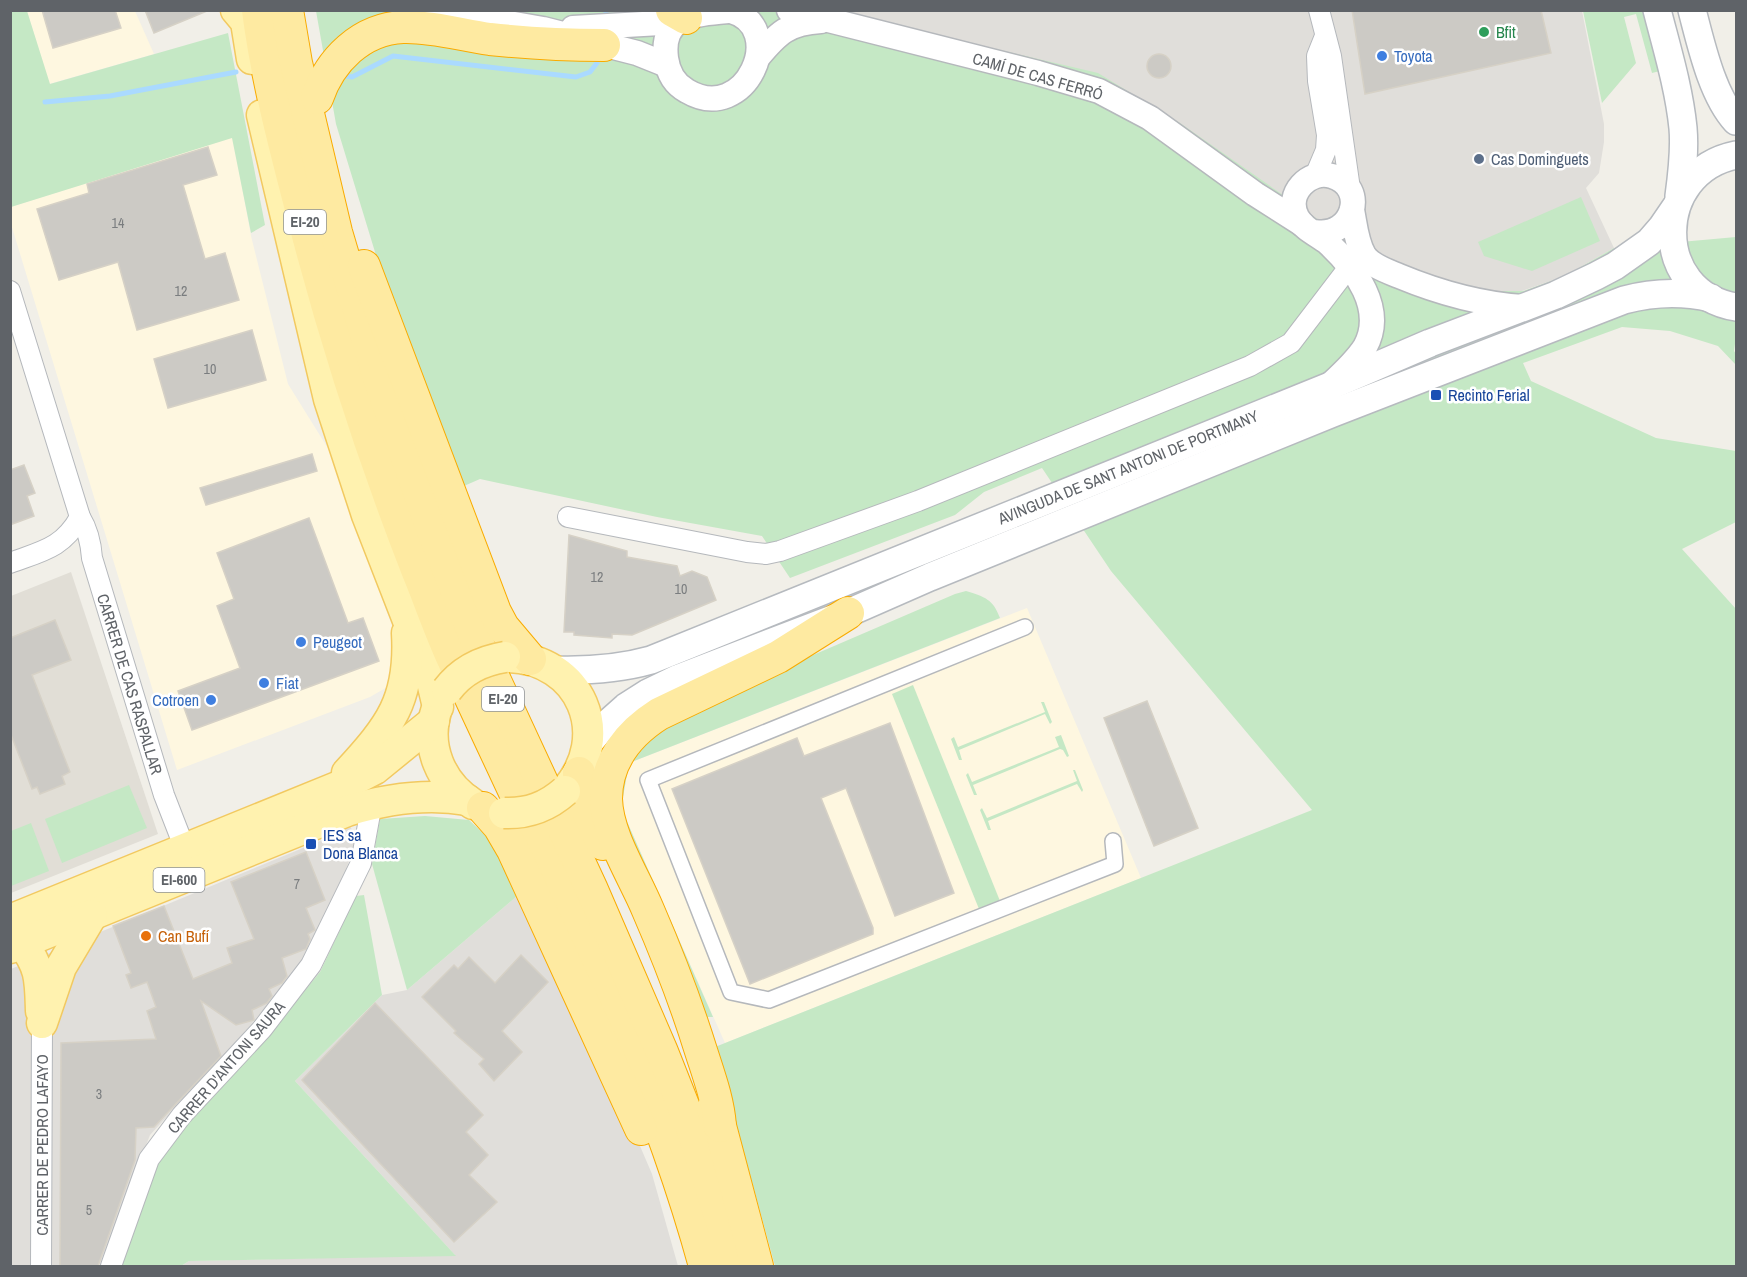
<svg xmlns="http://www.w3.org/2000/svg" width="1747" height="1277" viewBox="0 0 1747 1277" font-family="'Archivo Narrow',sans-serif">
<rect width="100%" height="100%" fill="#f1efe8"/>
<!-- commercial -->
<g fill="#fef7e0">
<polygon points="27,11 135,11 154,54 49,84"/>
<polygon points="233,137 251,236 288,384 329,450 396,637 389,686 370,697 177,770 11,224 10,207"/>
<polygon points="1027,608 1141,878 725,1043 621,808 629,763"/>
</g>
<!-- industrial -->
<g fill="#e0deda">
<polygon points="835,11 1582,11 1604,124 1604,142 1599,173 1586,188 1614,248 1565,276 1522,291 1478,291 1402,266"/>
<polygon points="348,824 357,836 336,901 299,968 236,1042 150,1135 99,1266 11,1266 11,969 332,836"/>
<polygon points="523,891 598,1048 652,1174 678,1266 181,1266 189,1261 455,1255 295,1081 382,995 407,990"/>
</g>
<!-- education -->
<polygon fill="#e1ded6" points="71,572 158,834 11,893 11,596"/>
<!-- green -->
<g fill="#c5e8c5">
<polygon points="11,10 27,11 50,84 228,33 265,225 251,233 232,138 11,207"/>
<polygon points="316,11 835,11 1098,73 1180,123 1333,230 1402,266 1478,291 1523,291 1565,276 1614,248 1736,237 1736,337 1734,351 1736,354 1736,365 1718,346 1670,331 1622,327 1523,363 1531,381 1656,438 1736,451 1736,522 1682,549 1736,609 1736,1266 775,1266 715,1047 1312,810 1111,571 1042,468 984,492 955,515 790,578 762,536 657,517 480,479 457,489 382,275 336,124"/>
<polygon points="1583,11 1647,11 1660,71 1652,73 1636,14 1624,17 1636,63 1602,103"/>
<polygon points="1581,197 1600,241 1532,271 1484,256 1478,242"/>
<path d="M 966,591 C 985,597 993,599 1000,618 L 629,763 L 621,808 L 713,1017 L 697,1017 L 642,882 L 615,824 L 611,803 L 614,780 L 620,762 L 634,741 L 650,728 L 737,682 L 739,687 L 955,594 Z"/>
<polygon points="913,685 1000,901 979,909 892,694"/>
<polygon points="1041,702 1044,702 1052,722 1050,724 1045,714 959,750 962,760 959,760 951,739 954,737 958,747 1045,712"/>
<polygon points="1061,735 1069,756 1067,757 1063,750 1060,749 973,785 977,795 974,795 966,775 968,773 972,782 1059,747 1055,737"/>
<polygon points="1073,770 1075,770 1083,790 1082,792 1077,784 988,821 991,830 988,830 980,810 982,808 987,818 1077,781"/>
<polygon points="129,785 147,828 62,863 45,819"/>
<polygon points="425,816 469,820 505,854 523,891 407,990 372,864 380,819"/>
<polygon points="31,823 49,871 11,886 11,831"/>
<polygon points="364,895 382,995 295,1081 456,1256 189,1261 181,1266 119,1266 160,1155 261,1044 320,972 356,896"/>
</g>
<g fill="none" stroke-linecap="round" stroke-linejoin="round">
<!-- stream -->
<g stroke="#aadaff" stroke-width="5">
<polyline points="606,13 606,10"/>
<polyline points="341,75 352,77 393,56 576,77 590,72 597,63"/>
<polyline points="45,102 110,96 236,72"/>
</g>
</g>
<!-- building -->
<g fill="#cccac5" stroke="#d6d1c6" stroke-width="1.5">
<polygon points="42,10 115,10 121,28 53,48"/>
<polygon points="145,10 207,10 207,11 154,33"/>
<polygon points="1352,10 1541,10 1551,53 1365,94"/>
<circle cx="1159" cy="66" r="12"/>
<polygon points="208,147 217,175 183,185 205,259 225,253 239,300 137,330 118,262 59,280 37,209 89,193 87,184"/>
<polygon points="252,330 266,380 168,408 154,359"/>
<polygon points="312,454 317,471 206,505 200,488"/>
<polygon points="24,465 35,493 27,496 34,516 10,525 10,470"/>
<polygon points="309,518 348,623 363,618 379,661 192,730 178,691 240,668 217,606 234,599 217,553"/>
<polygon points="569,535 627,551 627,557 677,566 680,576 692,571 707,577 716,600 632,635 612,634 612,638 574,635 574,632 564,632"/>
<polygon points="55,620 71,660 32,675 70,772 62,776 65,784 40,794 37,787 32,789 10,732 10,638"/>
<polygon points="1147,701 1198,828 1154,846 1104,718"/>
<polygon points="890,723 954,893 895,916 846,788 821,798 873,928 873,934 750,984 672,789 797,738 804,756"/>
<polygon points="306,852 325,900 306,908 315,930 308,934 310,939 306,949 282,958 287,976 282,983 269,989 272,996 267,1003 252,1010 254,1020 236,1025 201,1001 221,1056 154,1127 136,1128 135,1160 98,1266 60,1266 61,1043 156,1039 147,1011 156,1007 147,982 131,988 126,975 131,973 113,926 164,906 193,979 232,963 227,948 254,939 231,882"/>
<polygon points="521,955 548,982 502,1031 522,1052 494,1081 479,1064 484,1059 454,1033 456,1031 422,997 454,965 458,969 469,957 495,983"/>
<polygon points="375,1003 483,1115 466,1132 488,1155 469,1175 497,1202 454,1242 302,1080"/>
</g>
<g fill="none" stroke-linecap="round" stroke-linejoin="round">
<defs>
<polyline id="pedestrian" points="1025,627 648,780 731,992 769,1000 1115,864 1113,841"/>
<g id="minor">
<polyline points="1319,10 1331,56 1351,196"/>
<polyline points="1315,176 1326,150 1327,135 1318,81 1317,56 1325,36"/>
<path d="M 10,291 L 80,517 C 88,530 91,543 92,558 L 164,795 L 185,849"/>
<polyline points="568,517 747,552 766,554 780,551 918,501 1250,366 1291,343 1349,267"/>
<path d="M 10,563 C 42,551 63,548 80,517"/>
<polyline points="41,1266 42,1023"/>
<polyline points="111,1266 149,1159 182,1115 262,1029 311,965 361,863 372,803"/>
</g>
<g id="tertiary">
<polyline points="433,10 543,29 637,53 667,65"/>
<polyline points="789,10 1038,73 1099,91 1150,118 1255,194 1302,224"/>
<path d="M 731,11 C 789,27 746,126 687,91 C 674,84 668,73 666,58 C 660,9 705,15 737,10"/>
<polyline points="573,28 678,22"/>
<path d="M 758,57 C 778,33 788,23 821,21"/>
<path d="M 1352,210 C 1355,224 1356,242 1364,255 C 1371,266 1387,271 1399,276 C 1440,293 1479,304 1523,307"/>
<path d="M 1315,232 C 1354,238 1368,187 1332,176 C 1309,169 1285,194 1297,217 C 1303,229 1318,235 1328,243 C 1355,268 1386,309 1365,347 C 1356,361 1343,373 1331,384"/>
</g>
<g id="secondary">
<path d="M 1657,10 C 1667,49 1679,88 1683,128 C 1685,151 1682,174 1679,196"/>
<path d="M 1692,10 C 1701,44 1712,95 1736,121"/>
<path d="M 1736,155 C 1652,172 1651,293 1736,307"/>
<path d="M 554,670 C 587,671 619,669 651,660 L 1330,386 L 1430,343 L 1556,295 L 1596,276 L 1615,266 L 1649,242 L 1662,227 L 1675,208"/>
<path d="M 588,744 L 599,731 L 626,707 L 648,693 L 679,678 L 848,613 L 930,577 L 1333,413 L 1624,300 C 1654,292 1681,291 1711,298"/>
</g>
<g id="primary">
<polyline points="236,10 246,22 252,59"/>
<polyline points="262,115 329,399 367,515 432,682 438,707"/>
<path d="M 507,657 C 581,658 614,736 565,791"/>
<path d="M 437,708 C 424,746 441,784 473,804"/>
<path d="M 347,773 C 390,726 411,700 407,633"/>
<polyline points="10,920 352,781 375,769 434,721"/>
<path d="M 22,943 C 41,968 40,980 41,1011"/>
<path d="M 10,948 L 347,811 C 386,799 426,793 467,800"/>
<polyline points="42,1023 61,967 92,915"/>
</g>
<g id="trunk">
<path d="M 258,10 C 267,81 286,151 304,220 C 335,340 373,457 418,572 C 430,601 440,631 453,659 C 544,859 647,1054 705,1266"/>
<polyline points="287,10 296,63 336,232 379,378 430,523 477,642 592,890 662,1052 692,1128 736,1266"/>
<polyline points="672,10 686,18"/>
<path d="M 317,98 C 330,60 361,29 403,27 C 432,26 461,35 490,39 C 528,43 566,45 604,45"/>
<polyline points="364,266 495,612 503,627 530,659"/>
<polyline points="579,773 582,798 603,844"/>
<polyline points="483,808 499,826 513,850 641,1129"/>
<polyline points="713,1109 720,1126 757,1266"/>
<path d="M 720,1126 C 718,1100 709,1076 701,1051 C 686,1003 668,956 648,910 C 634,876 607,836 606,799 C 606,761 629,733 659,714 L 778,657 L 848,613"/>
</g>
</defs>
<!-- pedestrian casing -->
<use href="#pedestrian" stroke="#b5b8bc" stroke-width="18"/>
<!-- minor casing -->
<use href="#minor" stroke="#b5b8bc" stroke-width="22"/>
<!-- tertiary casing -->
<use href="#tertiary" stroke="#b5b8bc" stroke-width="27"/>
<!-- secondary casing -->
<use href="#secondary" stroke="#b6babf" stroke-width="30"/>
<!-- primary casing -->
<use href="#primary" stroke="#f2c960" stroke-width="33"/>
<!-- trunk casing -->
<use href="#trunk" stroke="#f9ab00" stroke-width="34"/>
<!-- pedestrian -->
<use href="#pedestrian" stroke="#fff" stroke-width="15"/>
<!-- minor -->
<use href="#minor" stroke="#fff" stroke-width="20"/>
<!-- tertiary -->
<use href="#tertiary" stroke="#fff" stroke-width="24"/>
<!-- secondary -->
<use href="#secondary" stroke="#fff" stroke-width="27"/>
<!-- primary -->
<use href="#primary" stroke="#fff2af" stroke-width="30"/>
<!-- trunk -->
<use href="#trunk" stroke="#feeaa1" stroke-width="32"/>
<defs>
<g id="primary-bridge">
<path d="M 447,690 C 462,670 481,661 505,657"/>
<path d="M 504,813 C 528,814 547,807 565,791"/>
</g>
</defs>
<!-- primary-bridge casing -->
<use href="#primary-bridge" stroke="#f2c960" stroke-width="33" stroke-linecap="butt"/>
<!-- primary-bridge -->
<use href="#primary-bridge" stroke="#fff2af" stroke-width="30"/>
</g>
<!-- markers -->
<circle fill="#2e9e5b" stroke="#fff" stroke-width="2" cx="1484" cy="32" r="6"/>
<g fill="#3f7fe0" stroke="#fff" stroke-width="2">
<circle cx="1382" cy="56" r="6"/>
<circle cx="301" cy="642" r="6"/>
<circle cx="264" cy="683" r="6"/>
<circle cx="211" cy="700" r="6"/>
</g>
<circle fill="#5c6f8a" stroke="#fff" stroke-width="2" cx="1479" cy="159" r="6"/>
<g fill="#1a4fb4" stroke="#fff" stroke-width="2">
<rect x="1430" y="389" width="12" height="12" rx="3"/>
<rect x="305" y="838" width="12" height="12" rx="3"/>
</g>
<circle fill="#e8710a" stroke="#fff" stroke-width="2" cx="146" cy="936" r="6"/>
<g text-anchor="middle" stroke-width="5" stroke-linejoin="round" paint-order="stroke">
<!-- number labels -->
<g font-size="14" fill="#7a7d7f">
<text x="118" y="228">14</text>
<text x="181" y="296">12</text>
<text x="210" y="374">10</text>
<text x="597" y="582">12</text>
<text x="681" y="594">10</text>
<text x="297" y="889">7</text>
<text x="99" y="1099">3</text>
<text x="89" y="1215">5</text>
</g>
<!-- shield labels -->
<g fill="#fff" stroke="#8f9295" stroke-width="1.5">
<rect x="284" y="210" width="42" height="24" rx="4.5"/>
<rect x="482" y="687" width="42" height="24" rx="4.5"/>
<rect x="153.5" y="868" width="51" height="24" rx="4.5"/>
</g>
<g font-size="15" font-weight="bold" fill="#5f6368">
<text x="305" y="227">EI-20</text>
<text x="503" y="704">EI-20</text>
<text x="179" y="885">EI-600</text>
</g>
<!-- leisure labels -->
<g font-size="16" fill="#27864d" stroke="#fff" text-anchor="start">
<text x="1496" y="38">Bfit</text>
</g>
<!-- shop labels -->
<g font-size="16" fill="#366cbe" stroke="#fff" text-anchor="start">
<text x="1394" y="62">Toyota</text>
<text x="313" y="648">Peugeot</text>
<text x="276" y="689">Fiat</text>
<text x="199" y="706" text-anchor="end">Cotroen</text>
</g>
<!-- street labels -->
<g font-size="16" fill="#5f6368" stroke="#fff">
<text transform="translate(1038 76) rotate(16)" y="6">CAMÍ DE CAS FERRÓ</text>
<text transform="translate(1128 467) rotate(-22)" y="6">AVINGUDA DE SANT ANTONI DE PORTMANY</text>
<text transform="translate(130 684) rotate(73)" y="6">CARRER DE CAS RASPALLAR</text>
<text transform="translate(226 1067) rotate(-49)" y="6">CARRER D'ANTONI SAURA</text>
<text transform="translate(42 1145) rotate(-90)" y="6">CARRER DE PEDRO LAFAYO</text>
</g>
<!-- service labels -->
<g font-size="16" fill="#4e5e75" stroke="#fff" text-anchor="start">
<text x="1491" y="165">Cas Dominguets</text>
</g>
<!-- transit labels -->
<g font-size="16" fill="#164399" stroke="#fff" text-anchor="start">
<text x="1448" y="401">Recinto Ferial</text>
<text x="323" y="841">IES sa<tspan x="323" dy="18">Dona Blanca</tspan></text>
</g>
<!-- food labels -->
<g font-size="16" fill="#c56008" stroke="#fff" text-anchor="start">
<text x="158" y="942">Can Bufí</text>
</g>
</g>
<!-- border -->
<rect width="1747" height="1277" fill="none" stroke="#5f6368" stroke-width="24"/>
</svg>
